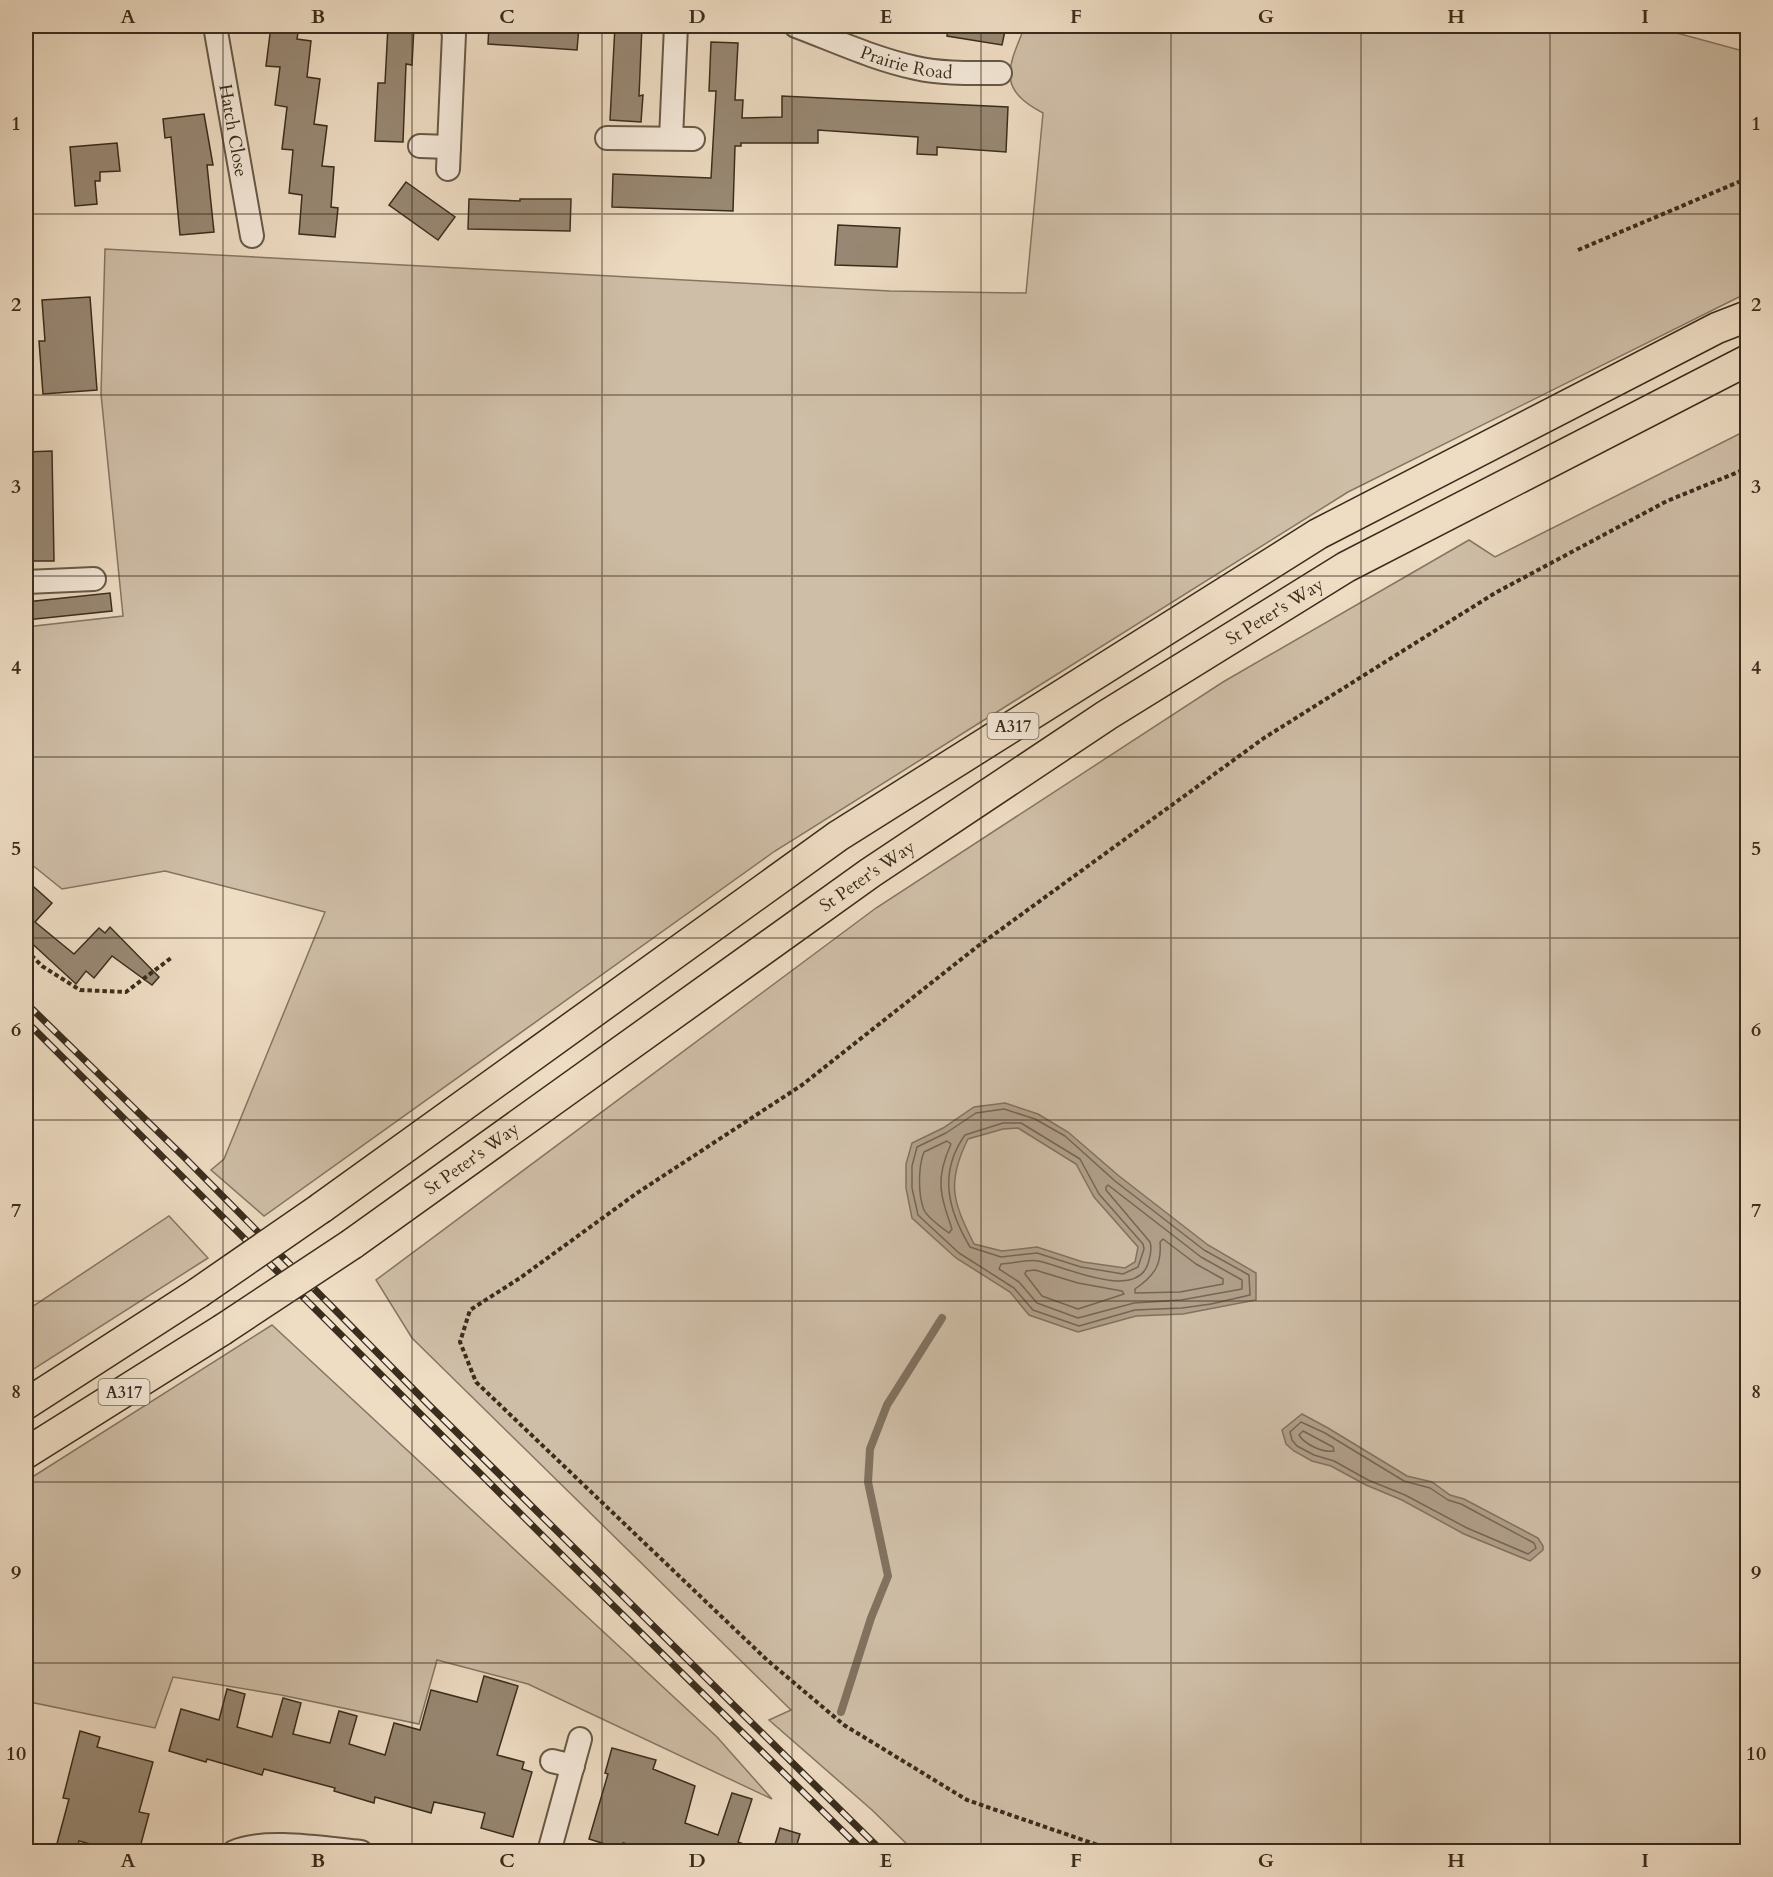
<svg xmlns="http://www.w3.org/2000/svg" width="1773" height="1877" viewBox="0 0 1773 1877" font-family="Cardo,serif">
<rect width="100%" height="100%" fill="#eedcc3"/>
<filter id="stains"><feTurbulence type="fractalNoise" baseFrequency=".00333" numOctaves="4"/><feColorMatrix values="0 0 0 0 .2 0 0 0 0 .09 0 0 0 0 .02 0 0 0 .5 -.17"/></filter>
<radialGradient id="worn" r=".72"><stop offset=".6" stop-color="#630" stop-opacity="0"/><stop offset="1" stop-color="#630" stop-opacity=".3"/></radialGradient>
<!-- green -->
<g fill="#cfbea7" stroke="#847662" stroke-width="1.5">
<path d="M 1025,26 L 1651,26 L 1747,52 L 1747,293 L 1348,492 L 775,851 L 264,1216 L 211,1170 L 224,1159 L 325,912 L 165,871 L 62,889 L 26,860 L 26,627 L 123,616 L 101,394 L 105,249 L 890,291 L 1026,293 L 1043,113 C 996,88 1008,68 1025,26 Z"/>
<polygon points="1747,430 1747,1851 914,1851 872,1810 769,1720 791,1710 412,1338 376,1280 876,908 1223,682 1469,540 1495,557"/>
<polygon points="169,1216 208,1258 26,1374 26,1311"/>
<polygon points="272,1325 717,1737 772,1799 528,1684 437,1660 419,1724 281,1695 173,1677 155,1728 30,1702 26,1680 26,1481"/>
</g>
<!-- water -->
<g fill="#b1a08b" stroke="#81725f" stroke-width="1.5" fill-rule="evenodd">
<path d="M 1005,1103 L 1038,1114 L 1068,1132 L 1119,1176 L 1208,1245 L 1256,1273 L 1256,1300 L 1183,1314 L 1136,1316 L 1078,1332 L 1029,1315 L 1010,1292 L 956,1258 L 912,1218 L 906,1188 L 906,1164 L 912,1143 L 943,1128 L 974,1107 ZM 1018,1128 L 1076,1164 L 1094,1197 L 1138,1247 L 1135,1262 L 1125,1268 L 1083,1262 L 1037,1247 L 1002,1251 L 974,1244 C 953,1202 946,1183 968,1139 L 1003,1129 Z"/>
<polygon points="1302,1414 1328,1428 1407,1476 1432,1482 1450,1495 1464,1499 1538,1538 1543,1546 1543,1550 1530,1561 1464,1534 1402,1500 1366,1485 1331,1466 1312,1461 1294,1451 1286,1444 1282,1430"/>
</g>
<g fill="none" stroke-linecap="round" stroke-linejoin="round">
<!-- shore -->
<g stroke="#766654" stroke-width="1.5">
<polygon points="1004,1109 1035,1119 1065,1136 1115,1181 1204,1250 1249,1275 1250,1295 1211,1304 1182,1308 1135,1310 1079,1326 1033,1310 1014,1288 959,1253 918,1215 912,1188 912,1166 917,1147 946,1133 976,1113"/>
<path d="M 1003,1123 L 1021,1123 L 1080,1159 L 1099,1194 L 1143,1244 L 1144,1249 L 1138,1267 L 1123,1274 L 1081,1267 L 1037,1253 L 1001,1257 L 970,1247 C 948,1210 938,1173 965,1135 Z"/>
<path d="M 947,1141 L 951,1144 C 935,1179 940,1194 952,1229 L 949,1233 C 942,1228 928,1218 924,1210 C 918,1195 918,1167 924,1152 Z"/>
<path d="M 1108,1185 L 1201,1257 L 1242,1280 L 1242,1289 L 1181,1300 L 1134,1303 L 1078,1318 L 1037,1303 L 1019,1282 L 999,1269 L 1001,1264 C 1012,1264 1026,1259 1038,1261 C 1065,1266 1140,1304 1149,1260 C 1151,1253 1152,1248 1150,1242 L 1106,1190 L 1106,1187 Z"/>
<path d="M 1163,1239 L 1196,1264 L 1223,1279 L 1223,1284 L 1180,1292 L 1135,1293 L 1135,1289 C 1154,1276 1162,1265 1160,1242 Z"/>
<polygon points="1035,1270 1078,1283 1122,1291 1124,1294 1078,1309 1042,1296 1025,1274 1026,1271"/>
<polygon points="1301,1422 1325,1433 1404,1481 1430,1488 1448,1500 1461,1504 1534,1543 1536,1548 1528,1554 1467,1528 1405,1495 1368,1480 1334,1461 1314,1455 1297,1446 1292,1440 1290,1432"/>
<path d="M 1303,1431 L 1333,1447 L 1334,1451 C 1324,1453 1305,1445 1299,1435 Z"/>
</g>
<!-- stream -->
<polyline stroke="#81725f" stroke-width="8" points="841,1712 871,1618 888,1576 868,1482 870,1449 887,1405 942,1318"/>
</g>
<!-- building -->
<g fill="#988873" stroke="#3a2d1d" stroke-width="1.5">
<polygon points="271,26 299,26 297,39 311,41 307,77 320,79 314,124 327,126 322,166 334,167 331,207 338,208 335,237 299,234 302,195 289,193 293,150 282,149 287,107 275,105 280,67 266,66"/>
<polygon points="388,26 414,26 412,65 406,64 403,142 375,141 378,83 385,83"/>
<polygon points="489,26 579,26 577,50 488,44"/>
<polygon points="615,26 642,26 639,96 643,95 641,122 610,120"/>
<polygon points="948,26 1006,26 1002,45 947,36"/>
<polygon points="711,42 738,43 735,100 743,100 742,118 782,117 782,96 1008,107 1006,152 937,147 937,155 917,154 918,137 818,130 818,143 741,143 741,146 735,146 733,211 612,207 613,174 711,178 716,91 709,91"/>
<polygon points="204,114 213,165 207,165 214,232 180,235 171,137 165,138 163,119"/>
<polygon points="117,143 120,171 100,172 100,181 95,181 97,204 75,206 70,147"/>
<polygon points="406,182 455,217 438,240 389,205"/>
<polygon points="469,199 520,201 520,199 571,199 570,231 468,229"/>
<polygon points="838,225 900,228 897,267 835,265"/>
<polygon points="90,297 97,390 43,394 39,341 45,341 42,300"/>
<polygon points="52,451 54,561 26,561 26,452"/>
<polygon points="110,593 112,611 26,620 26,602"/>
<polygon points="26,880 52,903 35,922 74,954 99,928 105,933 110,927 159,977 152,985 112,956 94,978 86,971 76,984 26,938"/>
<polygon points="484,1676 518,1686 497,1755 524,1762 522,1769 532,1772 513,1837 481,1828 485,1813 434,1802 431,1813 375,1797 374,1803 334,1791 335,1788 264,1769 262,1775 207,1759 206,1762 169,1751 181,1709 219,1720 227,1689 245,1694 237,1727 272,1737 283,1698 301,1703 293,1734 330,1743 339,1711 357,1716 349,1744 385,1755 394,1723 420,1730 431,1690 477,1702"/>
<polygon points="80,1731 100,1737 97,1747 153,1762 139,1812 149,1814 139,1851 116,1851 79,1841 76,1851 55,1851 69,1799 63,1798"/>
<polygon points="612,1748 656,1760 653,1769 695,1786 685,1823 718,1835 732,1793 752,1799 738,1842 757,1849 756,1851 653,1851 623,1843 621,1849 589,1839 608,1774 605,1773"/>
<polygon points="780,1828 800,1834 795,1851 773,1851"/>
</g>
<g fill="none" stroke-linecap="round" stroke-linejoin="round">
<defs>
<g id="minor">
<path id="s1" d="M 215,26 L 252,236"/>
<path id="s2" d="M 796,26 C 836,41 874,59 916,68 C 942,74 972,73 1000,73"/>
<polyline points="607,138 693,139"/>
<polyline points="671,138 676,26"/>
<polyline points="420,146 449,147"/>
<polyline points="448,169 454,34 451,26"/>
<polyline points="26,582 94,579"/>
<polyline points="552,1761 573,1766"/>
<path d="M 234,1852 C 264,1838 327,1849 361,1852"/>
<polyline points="549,1852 580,1739"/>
</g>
<g id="major">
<polyline points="321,1208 838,836 1318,534 1717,328 1748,316"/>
<path id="s3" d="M 352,1244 L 870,873 L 1107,715 L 1346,567 L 1748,360"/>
<polyline points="26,1404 198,1293"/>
<polyline points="26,1453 222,1330"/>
</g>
</defs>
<!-- minor casing -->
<use href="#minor" stroke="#675946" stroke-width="26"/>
<!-- major casing -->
<use href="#major" stroke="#3a2d1d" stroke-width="33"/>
<!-- path -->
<g stroke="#3a2d1d" stroke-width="4" stroke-dasharray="4.5 3" stroke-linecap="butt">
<polyline points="1578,250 1748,178"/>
<polyline points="26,950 42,966 80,990 126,992 171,958"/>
<polyline points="1118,1852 967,1800 844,1725 767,1660 476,1382 460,1342 470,1310 520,1278 637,1193 802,1085 978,946 1264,738 1495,593 1667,501 1748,468"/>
</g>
<!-- minor -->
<use href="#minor" stroke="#f4e8d8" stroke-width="22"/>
<!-- major -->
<use href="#major" stroke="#eedcc3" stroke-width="30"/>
<defs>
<g id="rail">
<polyline points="26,1003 183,1156 428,1404 883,1852"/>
<polyline points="26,1021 573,1566 864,1852"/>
</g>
</defs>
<!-- rail casing -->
<use href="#rail" stroke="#3a2d1d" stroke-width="7"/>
<!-- rail -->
<use href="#rail" stroke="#f4e8d8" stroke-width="4.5" stroke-dasharray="14" stroke-linecap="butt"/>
<defs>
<g id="major-bridge">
<polyline points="198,1293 321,1208"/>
<polyline points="222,1330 352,1244"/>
</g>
</defs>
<!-- major-bridge casing -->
<use href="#major-bridge" stroke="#3a2d1d" stroke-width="33" stroke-linecap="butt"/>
<!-- major-bridge -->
<use href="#major-bridge" stroke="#eedcc3" stroke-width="30"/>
</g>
<!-- grid -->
<path fill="none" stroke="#3a2d1d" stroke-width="1.5" stroke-opacity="0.55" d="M 223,26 L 223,1852M 412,26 L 412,1852M 602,26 L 602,1852M 792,26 L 792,1852M 981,26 L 981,1852M 1171,26 L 1171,1852M 1361,26 L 1361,1852M 1550,26 L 1550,1852M 26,214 L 1748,214M 26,395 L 1748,395M 26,576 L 1748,576M 26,757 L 1748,757M 26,938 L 1748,938M 26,1120 L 1748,1120M 26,1301 L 1748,1301M 26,1482 L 1748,1482M 26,1663 L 1748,1663"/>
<g text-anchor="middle" stroke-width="4.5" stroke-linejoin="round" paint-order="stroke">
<!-- shield labels -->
<g fill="#f4e8d8" stroke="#726555" stroke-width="1.5">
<rect x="987.5" y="713" width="51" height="26" rx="4.5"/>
<rect x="98.5" y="1379" width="51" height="26" rx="4.5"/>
</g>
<g font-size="16" font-weight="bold" fill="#3a2d1d">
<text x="1013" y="732">A317</text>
<text x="124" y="1398">A317</text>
</g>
<!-- street labels -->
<g font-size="18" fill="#3a2d1d" stroke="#f4e8d8">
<text dy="6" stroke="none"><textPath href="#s2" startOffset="117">Prairie Road</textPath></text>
<text dy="6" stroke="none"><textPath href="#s1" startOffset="106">Hatch Close</textPath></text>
<text dy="6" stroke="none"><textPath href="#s3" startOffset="1119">St Peter's Way</textPath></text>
<text dy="6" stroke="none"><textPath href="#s3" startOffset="633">St Peter's Way</textPath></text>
<text dy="6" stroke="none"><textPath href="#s3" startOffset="147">St Peter's Way</textPath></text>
</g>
</g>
<!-- margin -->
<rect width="1773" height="1877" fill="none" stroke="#eedcc3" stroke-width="66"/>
<rect x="33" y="33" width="1707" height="1811" fill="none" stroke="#3a2d1d" stroke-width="2"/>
<g font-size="20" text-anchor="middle" font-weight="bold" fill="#3a2d1d">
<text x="128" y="23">A</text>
<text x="318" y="23">B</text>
<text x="507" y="23">C</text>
<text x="697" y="23">D</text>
<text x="886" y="23">E</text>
<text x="1076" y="23">F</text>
<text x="1266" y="23">G</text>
<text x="1456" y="23">H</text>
<text x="1645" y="23">I</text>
<text x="16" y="130">1</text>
<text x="1756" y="130">1</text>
<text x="16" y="311">2</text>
<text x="1756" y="311">2</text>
<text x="16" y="493">3</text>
<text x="1756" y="493">3</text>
<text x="16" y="674">4</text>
<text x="1756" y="674">4</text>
<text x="16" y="855">5</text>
<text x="1756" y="855">5</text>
<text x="16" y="1036">6</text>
<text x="1756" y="1036">6</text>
<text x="16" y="1217">7</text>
<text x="1756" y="1217">7</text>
<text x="16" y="1398">8</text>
<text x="1756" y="1398">8</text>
<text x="16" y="1579">9</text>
<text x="1756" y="1579">9</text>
<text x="16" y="1760">10</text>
<text x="1756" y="1760">10</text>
<text x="128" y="1867">A</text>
<text x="318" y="1867">B</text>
<text x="507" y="1867">C</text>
<text x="697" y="1867">D</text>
<text x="886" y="1867">E</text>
<text x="1076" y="1867">F</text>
<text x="1266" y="1867">G</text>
<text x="1456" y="1867">H</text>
<text x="1645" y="1867">I</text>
</g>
<rect width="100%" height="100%" filter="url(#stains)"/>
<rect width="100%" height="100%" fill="url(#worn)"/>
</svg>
